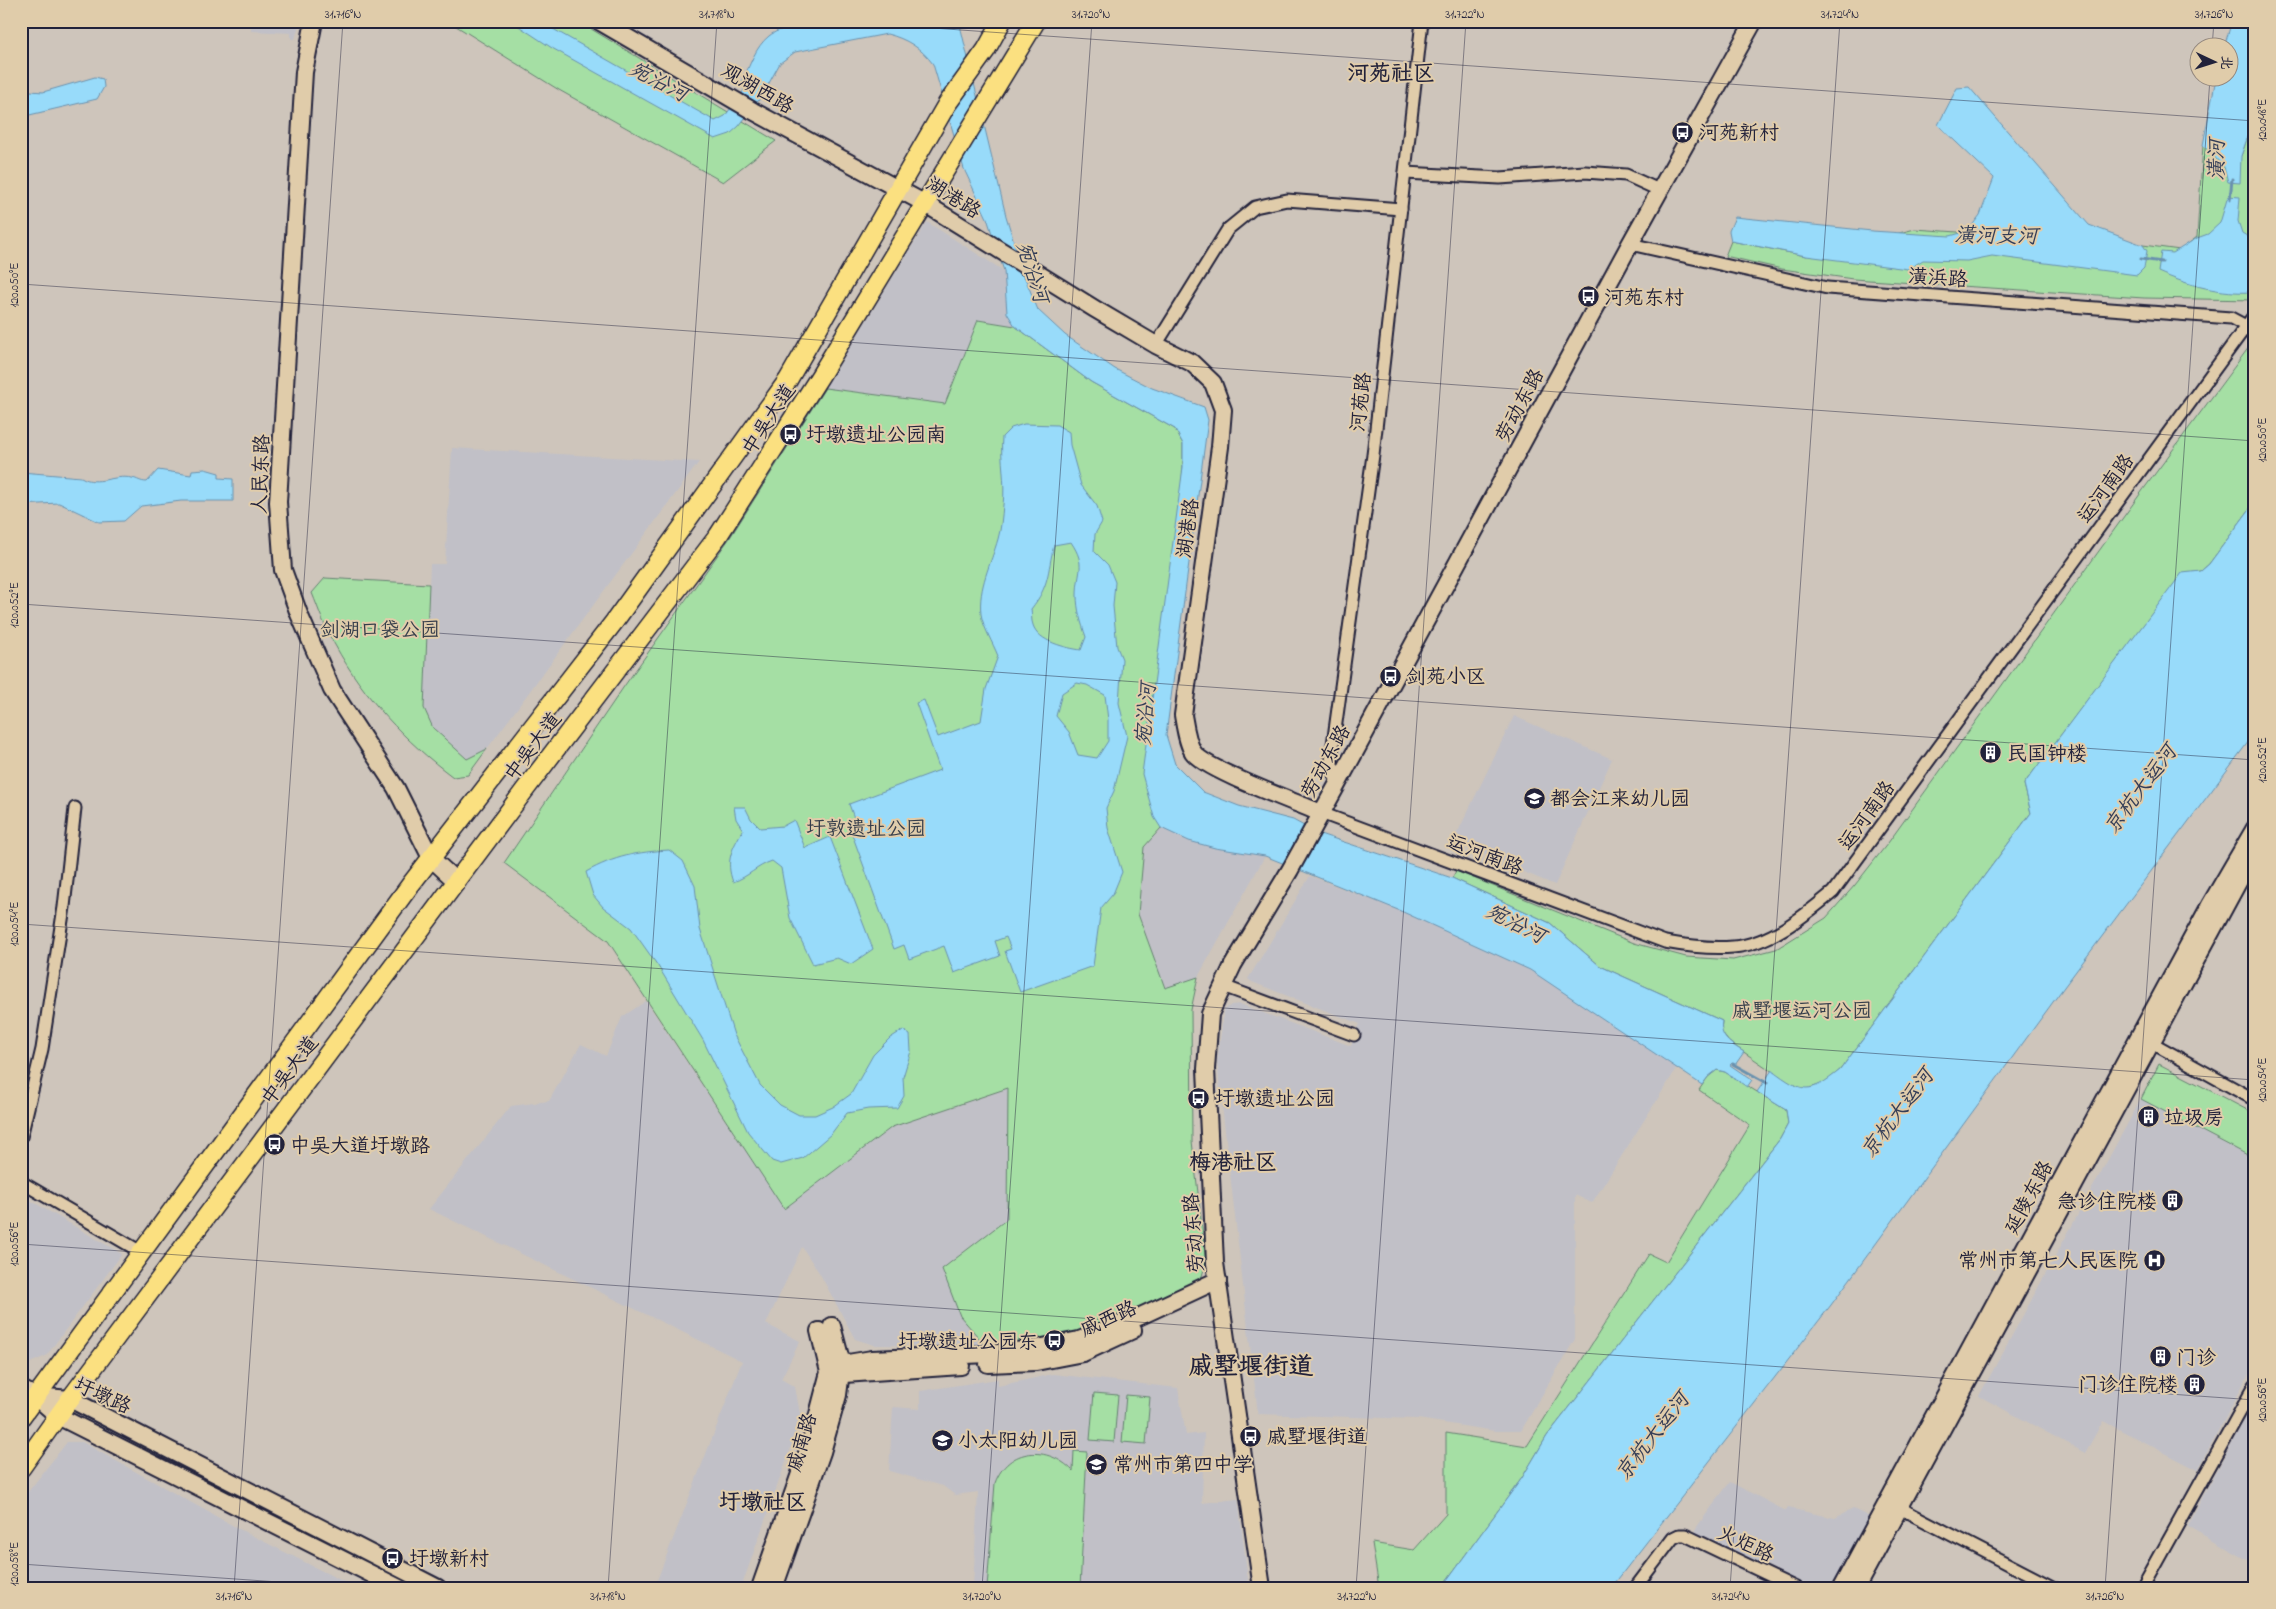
<svg xmlns="http://www.w3.org/2000/svg" width="2276" height="1609" viewBox="0 0 2276 1609" font-family="'Indie Flower','LXGW WenKai TC',sans-serif">
<rect width="100%" height="100%" fill="#cec5bb"/>
<filter id="ink" filterUnits="userSpaceOnUse"><feTurbulence type="fractalNoise" baseFrequency=".02" numOctaves="2"/><feDisplacementMap in="SourceGraphic" scale="10" xChannelSelector="R" yChannelSelector="G"/><feConvolveMatrix kernelMatrix="1 2 1 2 8 2 1 2 1" color-interpolation-filters="sRGB"/></filter>
<g filter="url(#ink)">
<!-- built -->
<g fill="#c1c0c7">
<polygon points="252,21 300,21 295,39 291,39 291,33 251,31"/>
<polygon points="927,222 1004,271 1006,300 1015,326 978,320 945,404 825,388"/>
<polygon points="452,448 699,462 487,749 467,759 433,728 424,708 430,564 445,564"/>
<polygon points="1514,716 1612,759 1555,885 1511,867 1455,838"/>
<polygon points="1161,828 1189,841 1215,848 1265,856 1198,977 1165,988 1138,914 1144,847"/>
<polygon points="1310,876 1403,912 1530,970 1677,1068 1592,1203 1575,1195 1575,1339 1521,1431 1495,1431 1418,1419 1258,1414 1217,1062 1224,1010 1231,1005 1240,1004 1351,1046 1360,1024 1252,982 1248,979"/>
<polygon points="646,1001 784,1209 892,1127 1009,1088 1007,1219 942,1269 970,1331 986,1346 874,1345 855,1339 820,1274 802,1247 766,1324 800,1341 781,1379 795,1387 801,1419 741,1588 654,1588 742,1361 429,1209 511,1106 549,1101 581,1044 606,1056 622,1017"/>
<polygon points="2141,1099 2255,1159 2255,1362 2198,1470 2103,1421 2085,1453 1979,1396"/>
<polygon points="21,1195 122,1254 46,1356 25,1365 21,1364"/>
<polygon points="1053,1374 1178,1388 1186,1435 1204,1433 1202,1503 1238,1499 1249,1588 973,1588 978,1492 955,1495 943,1486 889,1471 893,1407 920,1409 920,1391 998,1379 998,1386"/>
<polygon points="2255,1400 2255,1564 2187,1526"/>
<polygon points="67,1442 82,1442 239,1529 356,1588 21,1588 21,1501"/>
<polygon points="1730,1482 1786,1511 1788,1508 1835,1518 1853,1509 1872,1518 1835,1588 1808,1588 1776,1570 1696,1534 1696,1528"/>
</g>
<!-- green -->
<g fill="#a5dfa4" stroke="#648070">
<polygon points="448,21 578,21 776,141 723,182 559,90"/>
<polygon points="2255,116 2255,300 2144,298 1853,279 1782,269 1725,256 1731,241 1806,256 1915,229 2143,245 2180,250 2197,237 2203,145 2241,156"/>
<polygon points="978,320 1015,326 1091,382 1175,429 1183,444 1183,467 1158,775 1190,806 1161,828 1144,847 1138,914 1165,988 1198,977 1191,1010 1192,1141 1206,1262 1202,1276 1192,1287 1090,1329 1044,1338 986,1346 960,1316 942,1269 1007,1219 1008,1088 892,1127 784,1209 608,941 504,863 625,685 729,539 825,388 945,404"/>
<polygon points="2255,339 2255,502 2209,564 2201,571 2182,574 2024,784 2031,813 1840,1070 1823,1084 1806,1089 1792,1085 1729,1042 1721,1032 1722,1021 1600,966 1550,923 1452,878 1456,871 1634,943 1686,957 1733,960 1776,949 1826,918 1855,885 1888,843 2143,490"/>
<path d="M 325,578 L 429,584 L 424,708 L 433,728 L 467,759 L 487,749 L 468,775 L 453,777 C 405,741 364,698 335,645 C 325,629 319,610 312,593 Z"/>
<polygon points="2159,1064 2255,1114 2255,1159 2141,1099"/>
<polygon points="1717,1070 1725,1072 1786,1110 1788,1124 1780,1139 1547,1436 1522,1478 1441,1588 1379,1588 1372,1543 1414,1550 1446,1514 1446,1433 1527,1446 1649,1254 1666,1262 1750,1125 1699,1090 1708,1077"/>
<polygon points="1094,1393 1118,1395 1114,1442 1090,1440"/>
<polygon points="1126,1395 1150,1397 1146,1444 1122,1442"/>
<path d="M 1074,1451 L 1087,1452 L 1080,1588 L 987,1588 L 995,1483 C 1008,1447 1048,1445 1073,1471 Z"/>
</g>
<!-- water -->
<g fill="#98dbfa" stroke="#6991ae" fill-rule="evenodd">
<path d="M 511,21 L 539,21 L 715,121 L 725,116 L 747,86 L 742,81 C 750,66 755,47 769,36 C 797,13 919,21 959,21 L 1006,216 L 1025,278 L 1038,310 L 1065,335 L 1115,369 L 1152,388 L 1204,407 L 1208,420 L 1166,735 L 1175,764 L 1203,792 L 1239,806 L 1293,820 L 1317,833 L 1452,878 L 1550,923 L 1600,966 L 1722,1021 C 1719,1038 1731,1044 1744,1052 L 1735,1065 L 1732,1063 L 1730,1065 L 1752,1080 L 1747,1087 L 1725,1072 L 1717,1070 L 1708,1077 L 1702,1085 L 1530,970 L 1403,912 L 1265,856 L 1215,848 L 1189,841 L 1161,828 L 1154,817 L 1142,774 L 1183,467 L 1183,444 L 1175,429 L 1091,382 L 1015,326 L 1007,313 L 1004,271 L 987,218 L 964,169 L 933,64 C 921,48 907,39 887,34 L 795,52 L 780,63 L 762,96 L 739,126 L 730,134 L 715,139 L 552,48 Z"/>
<polygon points="2232,21 2255,21 2255,116 2241,156 2240,183 2228,182 2224,167 2203,145 2216,78 2228,78 2228,48 2224,47"/>
<polygon points="95,77 103,79 104,87 97,99 21,117 21,98 31,91 43,92"/>
<polygon points="1969,87 2089,225 2143,245 2147,251 2144,268 2137,275 1992,256 1967,261 1923,260 1908,269 1806,256 1731,241 1729,231 1735,217 1872,231 1950,236 1968,231 1980,215 1994,178 1938,125 1957,88"/>
<path d="M 2228,196 L 2240,197 L 2238,221 L 2242,233 L 2255,241 L 2255,292 C 2220,294 2190,286 2158,272 L 2161,252 L 2173,253 L 2197,238 L 2208,234 L 2220,223 Z"/>
<path d="M 1024,424 L 1057,425 L 1069,432 L 1070,445 L 1081,485 L 1097,506 L 1102,522 L 1095,534 L 1094,551 L 1108,565 L 1115,582 L 1113,606 L 1117,647 L 1122,659 L 1119,703 L 1127,736 L 1114,791 L 1106,808 L 1108,828 L 1122,872 L 1113,894 L 1101,908 L 1093,966 L 1020,992 L 1005,951 L 1011,949 L 1006,937 L 995,941 L 1000,956 L 954,973 L 944,946 L 909,959 L 904,945 L 894,949 L 852,834 L 859,832 L 849,804 L 940,770 L 916,703 L 924,700 L 938,737 L 981,721 L 986,689 L 998,656 C 993,643 983,627 981,614 C 978,587 991,564 998,539 C 1001,529 1002,516 1003,505 C 1006,482 1000,460 1002,437 L 1011,428 ZM 1071,542 C 1087,566 1077,571 1077,595 C 1077,610 1081,622 1086,637 L 1081,650 C 1067,648 1038,642 1033,625 C 1031,620 1032,614 1031,609 C 1050,585 1047,573 1054,545 ZM 1077,683 L 1087,685 L 1105,695 L 1108,720 L 1108,741 L 1097,758 L 1078,755 L 1069,732 L 1056,716 L 1062,693 Z"/>
<path d="M 205,469 L 219,473 L 219,478 L 233,479 L 233,501 L 181,501 L 141,506 L 124,521 L 99,522 L 59,503 L 21,505 L 21,472 L 81,477 C 98,487 113,474 132,478 C 138,479 140,482 147,482 L 158,470 L 191,475 L 192,470 Z"/>
<path d="M 2255,502 L 2255,733 L 2064,987 L 1831,1305 L 1611,1588 L 1441,1588 L 1522,1478 L 1547,1436 L 1780,1139 L 1788,1124 L 1786,1110 L 1757,1092 L 1772,1070 C 1803,1093 1809,1095 1840,1070 L 2031,813 L 2024,784 L 2182,573 L 2201,571 L 2209,564 Z"/>
<path d="M 734,807 L 745,807 L 751,819 L 760,828 L 783,826 L 794,820 L 805,848 L 830,837 L 873,949 L 851,964 L 837,958 L 813,964 L 790,918 L 781,868 L 772,861 C 757,866 748,877 733,882 C 725,861 732,848 743,830 L 736,819 Z"/>
<path d="M 669,850 L 683,861 L 695,886 L 700,929 L 734,1035 L 760,1085 L 780,1105 L 799,1115 L 815,1115 L 833,1107 L 851,1094 L 873,1055 L 890,1038 L 903,1030 L 910,1035 L 911,1051 L 903,1077 L 904,1096 L 897,1108 L 868,1109 L 847,1113 L 831,1134 L 803,1158 L 781,1164 L 772,1161 L 748,1132 L 703,1040 L 658,966 L 631,928 L 603,907 L 593,895 L 586,872 C 615,856 637,852 669,850 Z"/>
</g>
<g fill="none" stroke-linecap="round" stroke-linejoin="round">
<!-- stream -->
<g stroke="#6991ae" stroke-width="3">
<polyline points="2230,200 2232,179"/>
<polyline points="2141,259 2162,262"/>
<polyline points="1733,1064 1767,1083"/>
</g>
<defs>
<g id="street">
<polyline points="1405,173 1500,178 1585,172 1626,175 1661,191"/>
<polyline points="1630,244 1827,288 2231,318 2246,326"/>
<polyline points="1156,345 1228,229 1255,207 1287,200 1401,209"/>
<polyline points="1337,785 1331,759 1373,455 1422,21"/>
<path d="M 1321,813 L 1665,942 C 1687,946 1710,949 1733,947 C 1771,944 1805,915 1833,892 L 2255,314"/>
<polyline points="1223,986 1354,1035"/>
<polyline points="2145,1039 2255,1100"/>
<polyline points="21,1137 42,1049 64,907 75,808"/>
<polyline points="21,1182 141,1252"/>
<polyline points="1894,1505 2054,1588"/>
<polyline points="1635,1588 1673,1538 1679,1535 1685,1535 1796,1588"/>
<polyline points="2142,1588 2255,1385"/>
</g>
<g id="secondary">
<polyline points="314,21 304,72 278,502 283,570 299,614 332,690 396,788 431,858 457,882"/>
<path d="M 599,21 L 753,111 L 924,203 L 1095,309 L 1156,345 L 1192,363 L 1213,383 L 1223,410 L 1220,447 L 1183,715 C 1185,727 1187,742 1193,752 C 1205,770 1296,802 1321,813"/>
<polyline points="988,1364 1036,1362 1083,1353 1133,1330"/>
<polyline points="829,1372 842,1364 872,1359 989,1354 1032,1349 1079,1340 1132,1320 1218,1280"/>
<polyline points="844,1374 961,1366"/>
<polyline points="21,1389 35,1396 58,1416 399,1588"/>
<polyline points="35,1396 70,1399 438,1588"/>
<polyline points="760,1588 810,1445 829,1372 819,1331"/>
<polyline points="774,1588 822,1452 838,1395 842,1364 832,1326"/>
<polyline points="1262,1588 1215,1263 1206,1069 1210,1014 1233,965 1290,870 1337,785 1630,244 1754,21"/>
<polyline points="1841,1588 2210,905 2255,828"/>
<polyline points="1856,1588 2255,851"/>
</g>
<g id="primary">
<polyline points="21,1417 411,884 614,622 788,380 947,104 986,50 1002,21"/>
<polyline points="21,1468 70,1399 524,791 718,536 820,376 1036,21"/>
</g>
</defs>
<!-- street casing -->
<use href="#street" stroke="#22223b" stroke-width="15"/>
<!-- secondary casing -->
<use href="#secondary" stroke="#22223b" stroke-width="20"/>
<!-- primary casing -->
<use href="#primary" stroke="#22223b" stroke-width="21"/>
<!-- street -->
<use href="#street" stroke="#e0ccaa" stroke-width="11"/>
<!-- secondary -->
<use href="#secondary" stroke="#e0ccaa" stroke-width="16"/>
<!-- primary -->
<use href="#primary" stroke="#fbe080" stroke-width="18"/>
</g>
</g>
<!-- ticks -->
<path fill="none" stroke="#22223b" stroke-width="1" stroke-opacity="0.45" d="M 833,21 L 2255,121M 2212,48 L 2214,21M 21,284 L 2255,441M 21,604 L 2255,760M 21,924 L 2255,1080M 21,1244 L 2255,1400M 21,1564 L 364,1588M 234,1588 L 343,21M 608,1588 L 717,21M 982,1588 L 1092,21M 1356,1588 L 1466,21M 1730,1588 L 1840,21M 2105,1588 L 2210,78"/>
<!-- icons -->
<defs>
<symbol id="bus-disc" viewBox="-11 -11 22 22"><circle r="9.5" fill="#22223b" stroke="#e0ccaa"/><path d="M-5-6H5V4H4V6H2V4H-2V6H-4V4H-5ZM-3.5-4V0h7V-4ZM-3.5 1.2v1.5H-2V1.2ZM2 1.2v1.5H3.5V1.2Z" fill="#fff"/></symbol>
<symbol id="building-disc" viewBox="-11 -11 22 22"><circle r="9.5" fill="#22223b" stroke="#e0ccaa"/><path d="M-4-6H4V6H1V3H-1V6H-4ZM-2.5-4.3h1.7v1.8h-1.7ZM.8-4.3h1.7v1.8H.8ZM-2.5-1h1.7V.8h-1.7ZM.8-1h1.7V.8H.8Z" fill="#fff"/></symbol>
<symbol id="school-disc" viewBox="-11 -11 22 22"><circle r="9.5" fill="#22223b" stroke="#e0ccaa"/><path d="M0-5L7-2L0 1L-7-2ZM-4 1L0 2.5L4 1V4Q0 6-4 4Z" fill="#fff"/></symbol>
<symbol id="hospital-disc" viewBox="-11 -11 22 22"><circle r="9.5" fill="#22223b" stroke="#e0ccaa"/><path d="M-5-5h3v3.5h4V-5h3V5h-3V1.5h-4V5h-3Z" fill="#fff"/></symbol>
</defs>
<g fill-rule="evenodd">
<use href="#bus-disc" x="1670" y="120" width="25" height="25"/>
<use href="#bus-disc" x="1576" y="284" width="25" height="25"/>
<use href="#bus-disc" x="778" y="422" width="25" height="25"/>
<use href="#bus-disc" x="1378" y="664" width="25" height="25"/>
<use href="#building-disc" x="1978" y="740" width="25" height="25"/>
<use href="#school-disc" x="1522" y="786" width="25" height="25"/>
<use href="#bus-disc" x="1186" y="1086" width="25" height="25"/>
<use href="#building-disc" x="2136" y="1104" width="25" height="25"/>
<use href="#bus-disc" x="262" y="1132" width="25" height="25"/>
<use href="#building-disc" x="2160" y="1188" width="25" height="25"/>
<use href="#hospital-disc" x="2142" y="1248" width="25" height="25"/>
<use href="#bus-disc" x="1042" y="1328" width="25" height="25"/>
<use href="#building-disc" x="2148" y="1344" width="25" height="25"/>
<use href="#building-disc" x="2182" y="1372" width="25" height="25"/>
<use href="#bus-disc" x="1238" y="1424" width="25" height="25"/>
<use href="#school-disc" x="930" y="1428" width="25" height="25"/>
<use href="#school-disc" x="1084" y="1452" width="25" height="25"/>
<use href="#bus-disc" x="380" y="1546" width="25" height="25"/>
</g>
<g text-anchor="middle" stroke-width="4" stroke-linejoin="round" paint-order="stroke">
<!-- street labels -->
<g font-size="20" fill="#22223b" stroke="#e0ccaa">
<text transform="translate(758 88) rotate(30)" y="7">观湖西路</text>
<text transform="translate(954 197) rotate(32)" y="7">湖港路</text>
<text transform="translate(1938 277) rotate(4)" y="7">潢浜路</text>
<text transform="translate(1360 402) rotate(-84)" y="7">河苑路</text>
<text transform="translate(1519 405) rotate(-62)" y="7">劳动东路</text>
<text transform="translate(768 419) rotate(-57)" y="7">中吴大道</text>
<text transform="translate(260 474) rotate(-88)" y="7">人民东路</text>
<text transform="translate(2105 488) rotate(-54)" y="7">运河南路</text>
<text transform="translate(1187 528) rotate(-82)" y="7">湖港路</text>
<text transform="translate(532 746) rotate(-53)" y="7">中吴大道</text>
<text transform="translate(1325 761) rotate(-61)" y="7">劳动东路</text>
<text transform="translate(1866 815) rotate(-54)" y="7">运河南路</text>
<text transform="translate(1485 854) rotate(21)" y="7">运河南路</text>
<text transform="translate(289 1070) rotate(-53)" y="7">中吴大道</text>
<text transform="translate(2028 1197) rotate(-62)" y="7">延陵东路</text>
<text transform="translate(1193 1233) rotate(-94)" y="7">劳动东路</text>
<text transform="translate(1108 1318) rotate(-24)" y="7">戚西路</text>
<text transform="translate(103 1395) rotate(24)" y="7">圩墩路</text>
<text transform="translate(801 1442) rotate(-73)" y="7">戚南路</text>
<text transform="translate(1746 1543) rotate(25)" y="7">火炬路</text>
</g>
<!-- poi labels -->
<g font-size="20" fill="#22223b" stroke="#e0ccaa" text-anchor="start">
<text x="1699" y="139">河苑新村</text>
<text x="1604" y="304">河苑东村</text>
<text x="806" y="441">圩墩遗址公园南</text>
<text x="1406" y="683">剑苑小区</text>
<text x="2007" y="760">民国钟楼</text>
<text x="1550" y="805">都会江来幼儿园</text>
<text x="1215" y="1105">圩墩遗址公园</text>
<text x="2164" y="1124">垃圾房</text>
<text x="290" y="1152">中吴大道圩墩路</text>
<text x="2157" y="1208" text-anchor="end">急诊住院楼</text>
<text x="2138" y="1267" text-anchor="end">常州市第七人民医院</text>
<text x="1038" y="1348" text-anchor="end">圩墩遗址公园东</text>
<text x="2176" y="1364">门诊</text>
<text x="2178" y="1391" text-anchor="end">门诊住院楼</text>
<text x="1267" y="1443">戚墅堰街道</text>
<text x="958" y="1447">小太阳幼儿园</text>
<text x="1113" y="1471">常州市第四中学</text>
<text x="409" y="1565">圩墩新村</text>
</g>
<!-- park labels -->
<g font-size="20" fill="#363e4b" stroke="#e0ccaa">
<text x="380" y="636">剑湖口袋公园</text>
<text x="866" y="835">圩敦遗址公园</text>
<text x="1802" y="1017">戚墅堰运河公园</text>
</g>
<!-- water labels -->
<g font-size="21" font-style="italic" fill="#343e58" stroke="#e0ccaa">
<text transform="translate(659 81) rotate(28)" y="7">宛沿河</text>
<text transform="translate(2216 160) rotate(-89)" y="7">潢河</text>
<text transform="translate(1996 235) rotate(1)" y="7">潢河支河</text>
<text transform="translate(1033 272) rotate(73)" y="7">宛沿河</text>
<text transform="translate(1145 714) rotate(-85)" y="7">宛沿河</text>
<text transform="translate(2140 789) rotate(-53)" y="7">京杭大运河</text>
<text transform="translate(1516 923) rotate(27)" y="7">宛沿河</text>
<text transform="translate(1897 1113) rotate(-53)" y="7">京杭大运河</text>
<text transform="translate(1652 1436) rotate(-52)" y="7">京杭大运河</text>
</g>
<!-- quarter labels -->
<g font-size="22" font-weight="bold" fill="#22223b" stroke="#e0ccaa">
<text x="1391" y="80">河苑社区</text>
<text x="1233" y="1169">梅港社区</text>
<text x="763" y="1509">圩墩社区</text>
</g>
<!-- district labels -->
<g font-size="25" font-weight="bold" fill="#22223b" stroke="#e0ccaa">
<text x="1251" y="1374">戚墅堰街道</text>
</g>
</g>
<!-- margin -->
<rect width="2276" height="1609" fill="none" stroke="#e0ccaa" stroke-width="55"/>
<!-- north arrow -->
<g transform="translate(2214 62) rotate(94)"><circle r="24" fill="#e0ccaa" stroke="#94887e"/>
<path d="M0-4L9 19L0 12L-9 19Z" fill="#22223b"/>
<text y="-8" font-size="14" font-weight="bold" text-anchor="middle" fill="#22223b">北</text>
</g>
<rect x="28" y="28" width="2220" height="1554" fill="none" stroke="#22223b" stroke-width="2"/>
<g font-size="12" text-anchor="middle" fill="#22223b">
<text x="343" y="18">31.716°N</text>
<text x="717" y="18">31.718°N</text>
<text x="1091" y="18">31.720°N</text>
<text x="1465" y="18">31.722°N</text>
<text x="1840" y="18">31.724°N</text>
<text x="2214" y="18">31.726°N</text>
<text transform="translate(2262 120) rotate(-90)" y="4">120.048°E</text>
<text transform="translate(14 285) rotate(-90)" y="4">120.050°E</text>
<text transform="translate(2262 440) rotate(-90)" y="4">120.050°E</text>
<text transform="translate(14 605) rotate(-90)" y="4">120.052°E</text>
<text transform="translate(2262 760) rotate(-90)" y="4">120.052°E</text>
<text transform="translate(14 924) rotate(-90)" y="4">120.054°E</text>
<text transform="translate(2262 1080) rotate(-90)" y="4">120.054°E</text>
<text transform="translate(14 1244) rotate(-90)" y="4">120.056°E</text>
<text transform="translate(2262 1400) rotate(-90)" y="4">120.056°E</text>
<text transform="translate(14 1564) rotate(-90)" y="4">120.058°E</text>
<text x="234" y="1600">31.716°N</text>
<text x="608" y="1600">31.718°N</text>
<text x="982" y="1600">31.720°N</text>
<text x="1357" y="1600">31.722°N</text>
<text x="1731" y="1600">31.724°N</text>
<text x="2105" y="1600">31.726°N</text>
</g>
</svg>
